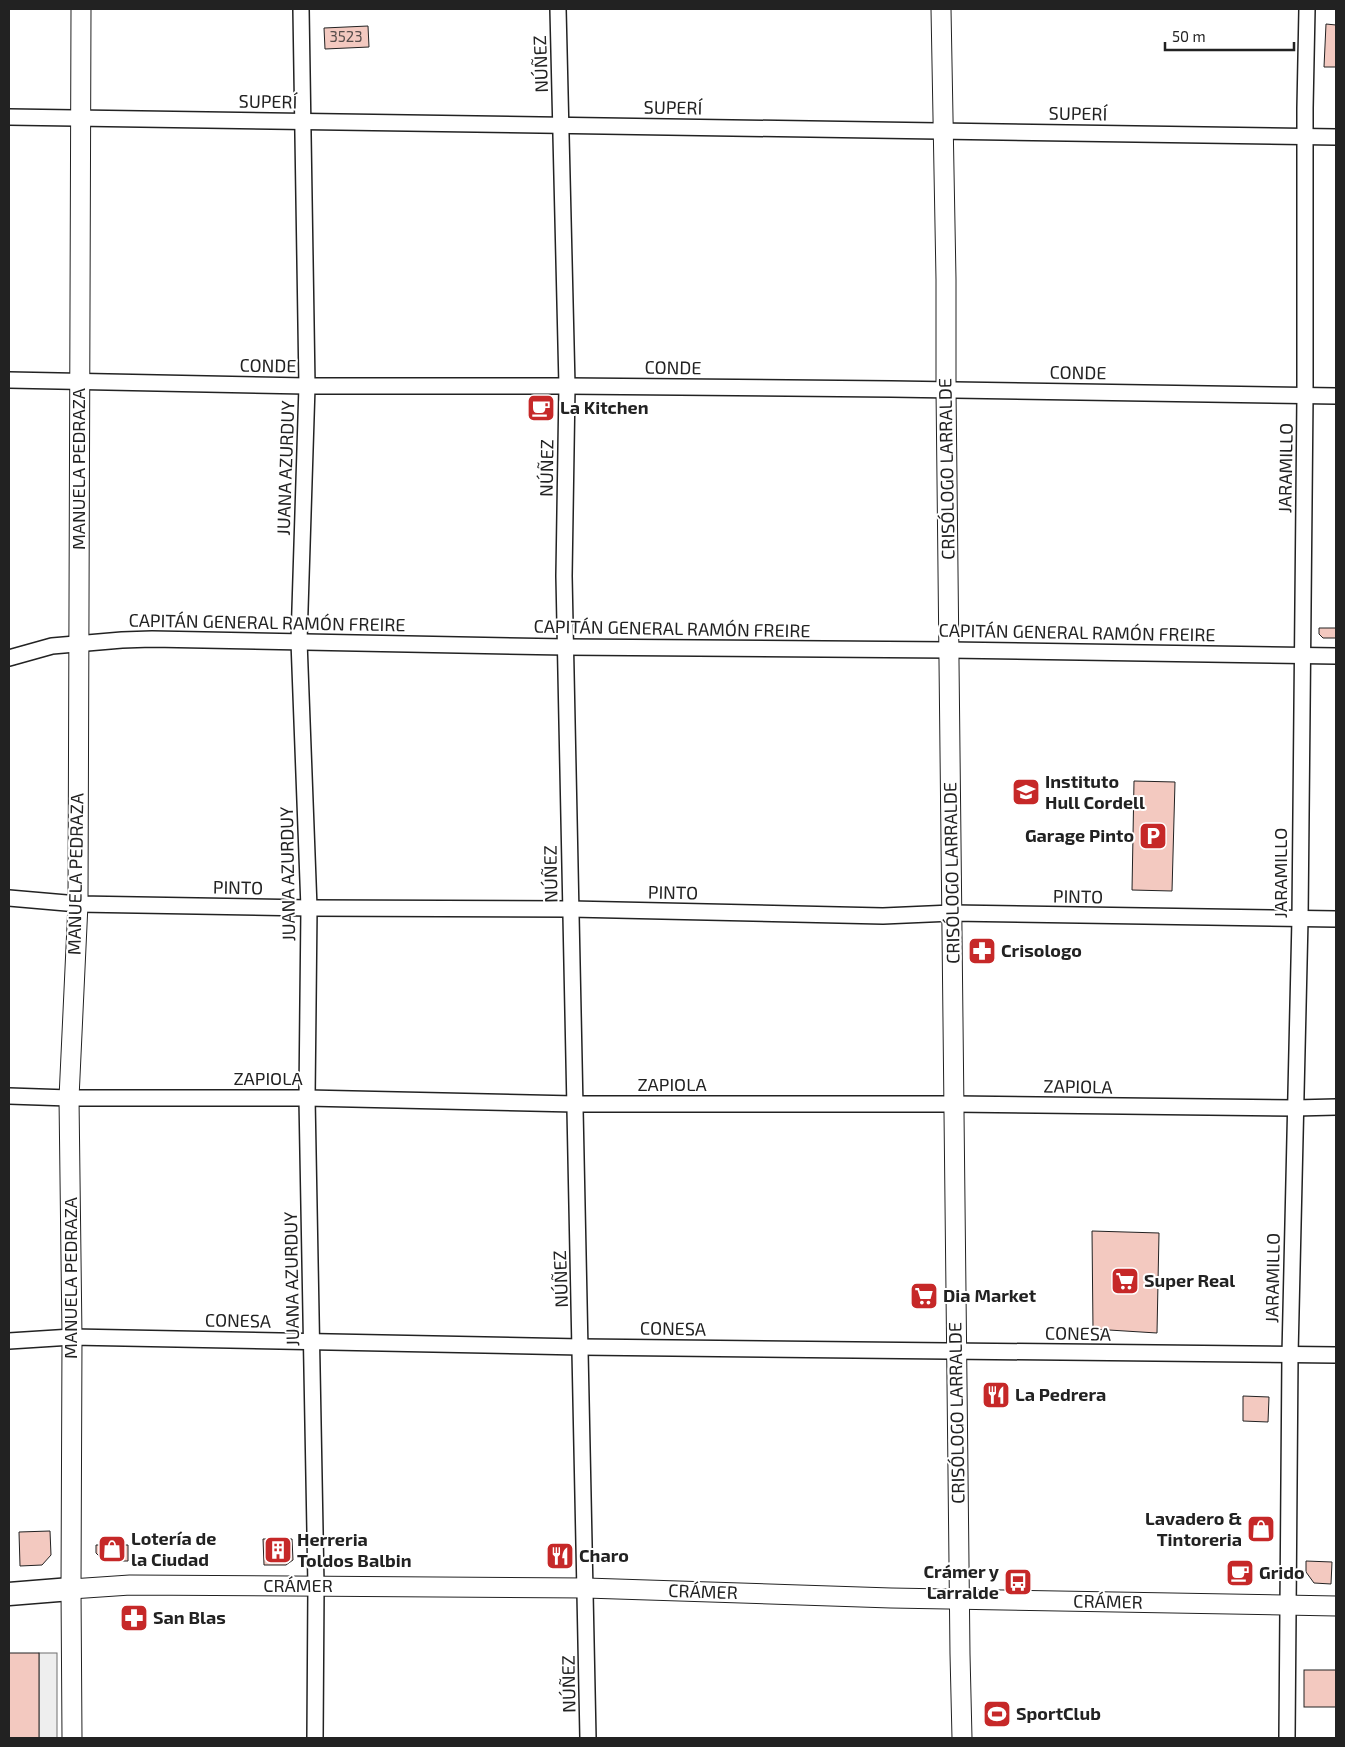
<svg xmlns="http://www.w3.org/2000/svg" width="1345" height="1747" viewBox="0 0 1345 1747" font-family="'Exo 2',sans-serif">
<rect width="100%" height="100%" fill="#fff"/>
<!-- green -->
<rect fill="#eee" stroke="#6f6f6f" x="39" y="1653" width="18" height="85"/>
<!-- building -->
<g fill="#f3c9c0" stroke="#222">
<polygon points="1326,24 1336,25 1336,67 1324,67"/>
<polygon points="368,26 369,47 325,49 324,28"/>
<polygon points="1319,628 1336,628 1336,638 1323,638 1319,634"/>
<polygon points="1134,781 1175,782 1172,891 1132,890"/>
<polygon points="1092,1231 1159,1233 1157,1333 1093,1329"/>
<polygon points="1243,1396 1269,1397 1268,1422 1243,1421"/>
<polygon points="50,1531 51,1555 42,1565 20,1566 19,1532"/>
<polygon points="263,1539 292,1539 293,1560 286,1565 264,1565"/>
<polygon points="96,1545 128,1545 128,1561 104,1561 96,1553"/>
<polygon points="1306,1561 1332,1562 1331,1584 1314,1583 1306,1572"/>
<rect x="9" y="1653" width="30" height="85"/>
<rect x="1304" y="1670" width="32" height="37"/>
</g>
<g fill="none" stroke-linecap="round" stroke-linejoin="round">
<defs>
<g id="minor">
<polyline points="301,9 307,386 299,641 309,908 307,1098 316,1586 315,1738"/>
<polyline points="558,9 567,386 564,576 588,1738"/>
<polyline points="9,117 1336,137"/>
<polyline points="9,380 307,386 567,386 891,389 1336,396"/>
<polyline points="9,658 52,646 122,640 152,639 566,647 949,650 1336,656"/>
<polyline points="9,898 78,904 309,908 571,909 883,916 952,913 1336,919"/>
<polyline points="9,1096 69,1098 307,1098 575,1104 954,1104 1295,1108 1336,1107"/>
<polyline points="9,1341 72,1337 581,1347 1336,1355"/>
<polyline points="1287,1738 1290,1355 1300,919 1305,396 1305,108 1307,9"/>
</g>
<g id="tertiary">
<polyline points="941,9 946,279 946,390 960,1654 962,1738"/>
<polyline points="71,1589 130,1585 586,1588 891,1598 1336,1606"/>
<polyline points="72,1738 71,1589 72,1337 69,1098 78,904 81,9"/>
</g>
<polyline id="secondary" points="9,1594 71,1589"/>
</defs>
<!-- minor casing -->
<use href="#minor" stroke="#222" stroke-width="18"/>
<!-- tertiary casing -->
<use href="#tertiary" stroke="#222" stroke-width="21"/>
<!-- secondary casing -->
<use href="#secondary" stroke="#222" stroke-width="25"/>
<!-- minor -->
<use href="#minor" stroke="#fff" stroke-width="15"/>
<!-- tertiary -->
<use href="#tertiary" stroke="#fff" stroke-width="19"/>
<!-- secondary -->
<use href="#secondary" stroke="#fff" stroke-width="22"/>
</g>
<!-- icons -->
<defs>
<symbol id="cafe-square" viewBox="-11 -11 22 22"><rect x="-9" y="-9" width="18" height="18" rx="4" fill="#c62828" stroke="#fff"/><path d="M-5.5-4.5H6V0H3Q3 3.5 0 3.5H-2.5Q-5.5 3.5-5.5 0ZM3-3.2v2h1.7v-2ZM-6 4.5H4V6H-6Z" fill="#fff"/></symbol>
<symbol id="school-square" viewBox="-11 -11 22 22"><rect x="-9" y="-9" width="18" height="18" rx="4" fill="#c62828" stroke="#fff"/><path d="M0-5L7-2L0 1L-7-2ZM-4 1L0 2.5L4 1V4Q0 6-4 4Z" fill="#fff"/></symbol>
<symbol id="parking-square" viewBox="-11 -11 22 22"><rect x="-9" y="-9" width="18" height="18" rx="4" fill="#c62828" stroke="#fff"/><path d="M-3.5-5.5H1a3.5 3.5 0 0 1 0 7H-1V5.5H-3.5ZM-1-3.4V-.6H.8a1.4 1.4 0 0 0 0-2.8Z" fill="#fff"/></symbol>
<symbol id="pharmacy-square" viewBox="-11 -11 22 22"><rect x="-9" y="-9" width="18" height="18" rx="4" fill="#c62828" stroke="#fff"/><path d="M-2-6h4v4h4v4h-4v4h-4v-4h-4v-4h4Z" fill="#fff"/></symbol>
<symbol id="supermarket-square" viewBox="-11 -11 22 22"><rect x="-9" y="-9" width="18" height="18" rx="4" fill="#c62828" stroke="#fff"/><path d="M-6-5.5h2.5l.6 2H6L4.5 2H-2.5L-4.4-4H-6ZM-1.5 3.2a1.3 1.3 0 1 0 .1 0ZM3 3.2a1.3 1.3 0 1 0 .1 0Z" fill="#fff"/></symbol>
<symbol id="restaurant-square" viewBox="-11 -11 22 22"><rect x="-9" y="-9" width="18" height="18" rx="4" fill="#c62828" stroke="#fff"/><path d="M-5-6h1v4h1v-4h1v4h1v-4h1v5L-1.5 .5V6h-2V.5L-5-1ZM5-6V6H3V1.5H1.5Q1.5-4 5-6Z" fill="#fff"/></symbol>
<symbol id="shop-square" viewBox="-11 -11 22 22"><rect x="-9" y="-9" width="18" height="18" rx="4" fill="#c62828" stroke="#fff"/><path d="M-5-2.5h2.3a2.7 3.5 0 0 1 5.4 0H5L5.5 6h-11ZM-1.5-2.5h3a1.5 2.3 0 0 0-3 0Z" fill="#fff"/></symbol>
<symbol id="building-square" viewBox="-11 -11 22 22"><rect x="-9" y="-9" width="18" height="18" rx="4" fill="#c62828" stroke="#fff"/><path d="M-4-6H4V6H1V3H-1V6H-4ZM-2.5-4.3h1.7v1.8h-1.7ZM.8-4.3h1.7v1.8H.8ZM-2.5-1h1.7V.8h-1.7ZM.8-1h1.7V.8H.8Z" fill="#fff"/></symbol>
<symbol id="bus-square" viewBox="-11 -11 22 22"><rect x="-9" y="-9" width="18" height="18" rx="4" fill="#c62828" stroke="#fff"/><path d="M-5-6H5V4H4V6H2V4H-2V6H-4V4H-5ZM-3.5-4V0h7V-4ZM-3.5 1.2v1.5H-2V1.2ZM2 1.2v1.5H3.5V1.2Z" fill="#fff"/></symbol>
<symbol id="stadium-square" viewBox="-11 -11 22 22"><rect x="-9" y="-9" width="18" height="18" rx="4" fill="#c62828" stroke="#fff"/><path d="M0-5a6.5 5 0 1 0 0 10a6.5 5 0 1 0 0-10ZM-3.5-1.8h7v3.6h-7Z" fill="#fff"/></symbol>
</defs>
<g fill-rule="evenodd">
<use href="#cafe-square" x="525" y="392" width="32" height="32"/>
<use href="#school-square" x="1010" y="776" width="32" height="32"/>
<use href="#parking-square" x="1137" y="820" width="32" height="32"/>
<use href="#pharmacy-square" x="966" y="935" width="32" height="32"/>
<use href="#supermarket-square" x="1109" y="1265" width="32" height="32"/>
<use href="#supermarket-square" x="908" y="1280" width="32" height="32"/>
<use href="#restaurant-square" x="980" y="1379" width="32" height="32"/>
<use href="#shop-square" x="1245" y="1513" width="32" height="32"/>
<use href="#shop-square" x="96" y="1533" width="32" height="32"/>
<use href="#building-square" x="262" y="1534" width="32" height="32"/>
<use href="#restaurant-square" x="544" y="1540" width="32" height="32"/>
<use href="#cafe-square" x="1224" y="1557" width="32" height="32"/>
<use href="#bus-square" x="1002" y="1566" width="32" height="32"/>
<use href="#pharmacy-square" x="118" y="1602" width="32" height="32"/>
<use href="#stadium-square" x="981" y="1698" width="32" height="32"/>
</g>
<g text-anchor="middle" stroke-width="4" stroke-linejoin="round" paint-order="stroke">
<!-- number labels -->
<g font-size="15" fill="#564c4a">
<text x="346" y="42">3523</text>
</g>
<!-- street labels -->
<g font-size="18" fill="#222" stroke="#fff">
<text transform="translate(541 64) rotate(-92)" y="6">NÚÑEZ</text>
<text transform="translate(268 102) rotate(1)" y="6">SUPERÍ</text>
<text transform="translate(673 108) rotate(1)" y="6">SUPERÍ</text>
<text transform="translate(1078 114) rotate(1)" y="6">SUPERÍ</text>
<text transform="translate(268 366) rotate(1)" y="6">CONDE</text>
<text transform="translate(673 368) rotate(1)" y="6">CONDE</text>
<text transform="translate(1078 373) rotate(1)" y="6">CONDE</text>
<text transform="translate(286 468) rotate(-88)" y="6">JUANA AZURDUY</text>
<text transform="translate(547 468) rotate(-89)" y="6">NÚÑEZ</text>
<text transform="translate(1286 468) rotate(-89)" y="6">JARAMILLO</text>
<text transform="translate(79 469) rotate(-90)" y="6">MANUELA PEDRAZA</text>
<text transform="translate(947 469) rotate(-91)" y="6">CRISÓLOGO LARRALDE</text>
<text transform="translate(267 623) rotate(1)" y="6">CAPITÁN GENERAL RAMÓN FREIRE</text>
<text transform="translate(672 629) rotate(1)" y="6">CAPITÁN GENERAL RAMÓN FREIRE</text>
<text transform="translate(1077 633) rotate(1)" y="6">CAPITÁN GENERAL RAMÓN FREIRE</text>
<text transform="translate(952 873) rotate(-91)" y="6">CRISÓLOGO LARRALDE</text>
<text transform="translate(1281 873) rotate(-90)" y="6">JARAMILLO</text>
<text transform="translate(76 874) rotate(-89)" y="6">MANUELA PEDRAZA</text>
<text transform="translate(288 874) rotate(-91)" y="6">JUANA AZURDUY</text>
<text transform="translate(551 874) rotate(-91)" y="6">NÚÑEZ</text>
<text transform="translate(238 888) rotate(1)" y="6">PINTO</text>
<text transform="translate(673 893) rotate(1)" y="6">PINTO</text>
<text transform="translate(1078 897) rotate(1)" y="6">PINTO</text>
<text x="268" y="1085">ZAPIOLA</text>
<text x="672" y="1091">ZAPIOLA</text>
<text transform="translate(1078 1087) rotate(1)" y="6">ZAPIOLA</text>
<text transform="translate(71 1278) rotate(-90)" y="6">MANUELA PEDRAZA</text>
<text transform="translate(1273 1278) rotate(-89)" y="6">JARAMILLO</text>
<text transform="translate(292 1279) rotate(-91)" y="6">JUANA AZURDUY</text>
<text transform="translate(561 1279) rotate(-92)" y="6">NÚÑEZ</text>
<text transform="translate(238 1321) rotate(1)" y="6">CONESA</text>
<text transform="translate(673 1329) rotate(1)" y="6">CONESA</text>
<text transform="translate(1078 1334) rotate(1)" y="6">CONESA</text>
<text transform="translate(957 1413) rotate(-91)" y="6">CRISÓLOGO LARRALDE</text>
<text x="298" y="1592">CRÁMER</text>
<text transform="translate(703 1592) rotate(2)" y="6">CRÁMER</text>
<text transform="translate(1108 1602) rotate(1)" y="6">CRÁMER</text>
<text transform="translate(569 1684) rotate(-91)" y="6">NÚÑEZ</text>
</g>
<!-- poi labels -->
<g font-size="18" font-weight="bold" fill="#222" stroke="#fff" text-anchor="start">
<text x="560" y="414">La Kitchen</text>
<text x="1045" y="788">Instituto<tspan x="1045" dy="21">Hull Cordell</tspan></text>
<text x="1134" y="842" text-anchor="end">Garage Pinto</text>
<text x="1001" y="957">Crisologo</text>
<text x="1144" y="1287">Super Real</text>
<text x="943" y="1302">Dia Market</text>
<text x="1015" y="1401">La Pedrera</text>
<text x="1242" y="1525" text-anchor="end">Lavadero &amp;<tspan x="1242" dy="21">Tintoreria</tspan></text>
<text x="131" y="1545">Lotería de<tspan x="131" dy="21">la Ciudad</tspan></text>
<text x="297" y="1546">Herreria<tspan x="297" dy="21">Toldos Balbin</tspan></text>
<text x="579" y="1562">Charo</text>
<text x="999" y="1578" text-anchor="end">Crámer y<tspan x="999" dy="21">Larralde</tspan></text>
<text x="1259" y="1579">Grido</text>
<text x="153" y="1624">San Blas</text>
<text x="1016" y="1720">SportClub</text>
</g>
</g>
<!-- border -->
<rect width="1345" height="1747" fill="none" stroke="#222222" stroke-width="20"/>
<!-- scale -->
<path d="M1165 42v8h129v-8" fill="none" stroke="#222222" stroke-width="2.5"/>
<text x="1172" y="42" font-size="15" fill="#222222" stroke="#ffffff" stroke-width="4" paint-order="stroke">50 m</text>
</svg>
